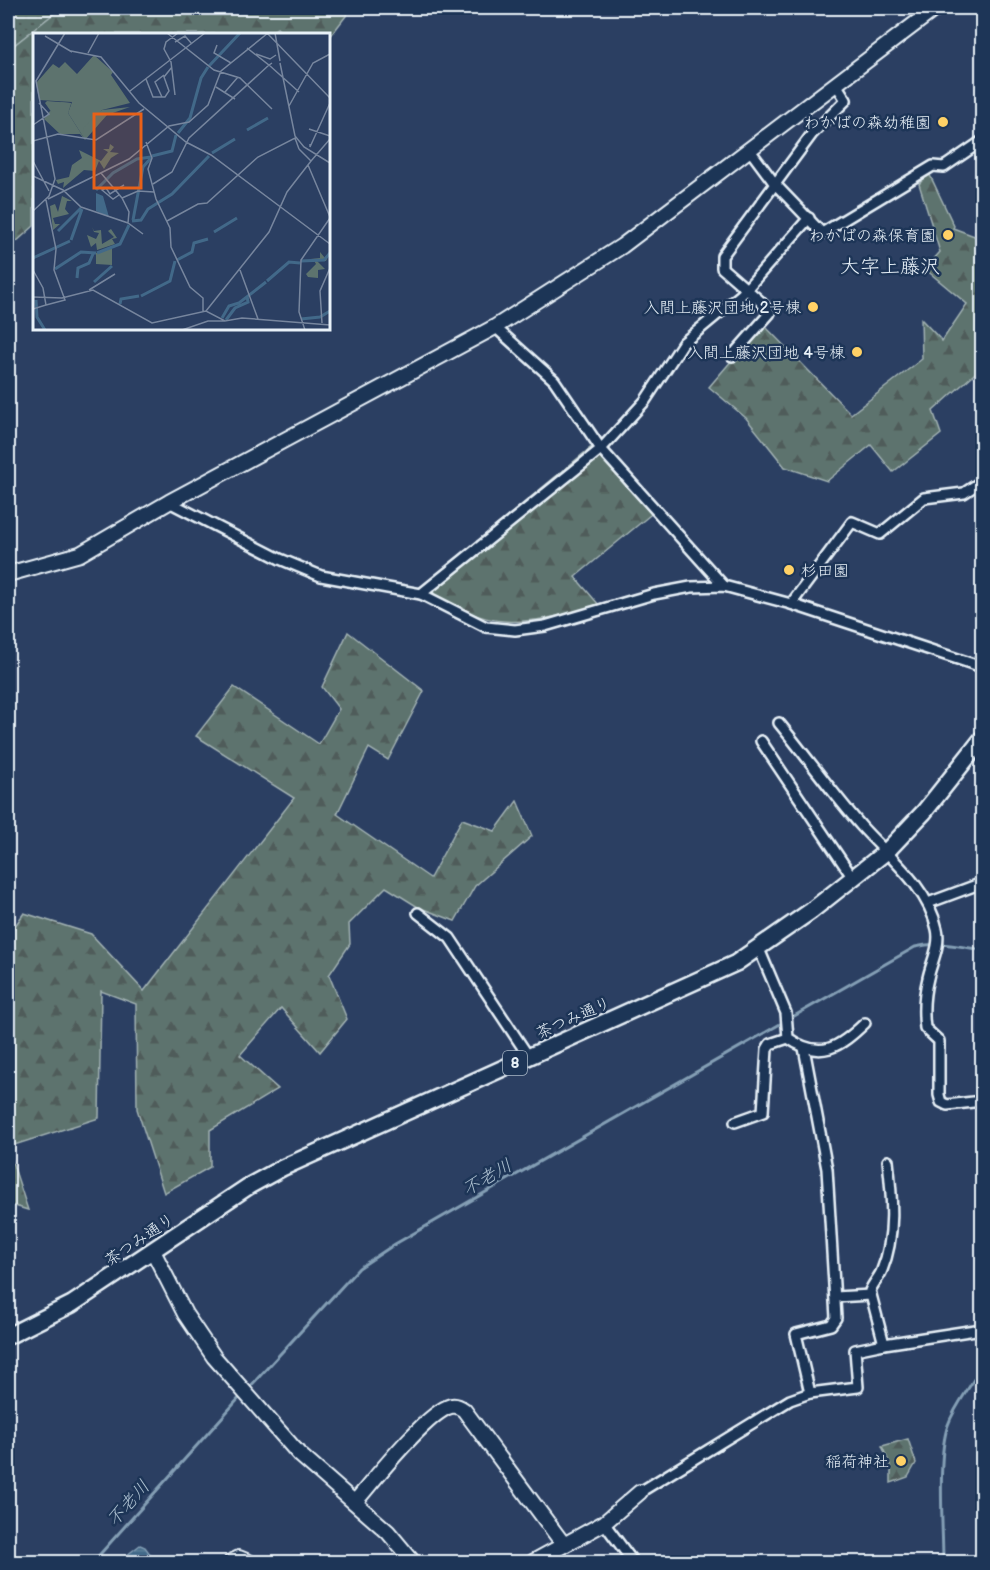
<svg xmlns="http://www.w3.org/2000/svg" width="990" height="1570" viewBox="0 0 990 1570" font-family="'Balsamiq Sans','Klee One',sans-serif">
<defs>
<pattern id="grass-dots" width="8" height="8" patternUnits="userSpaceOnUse" patternTransform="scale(1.5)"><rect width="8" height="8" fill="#5d736e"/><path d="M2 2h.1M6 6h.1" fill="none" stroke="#505b5a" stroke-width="1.8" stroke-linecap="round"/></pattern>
<pattern id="forest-firs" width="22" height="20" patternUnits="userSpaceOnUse" patternTransform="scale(1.5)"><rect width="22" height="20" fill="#5d736e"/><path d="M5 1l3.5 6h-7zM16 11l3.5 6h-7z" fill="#505b5a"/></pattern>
<pattern id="water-rules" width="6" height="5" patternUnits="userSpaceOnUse" patternTransform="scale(1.5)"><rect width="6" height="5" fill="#426989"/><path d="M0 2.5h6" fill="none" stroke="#5d7f9a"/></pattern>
</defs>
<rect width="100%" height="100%" fill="#2b3f62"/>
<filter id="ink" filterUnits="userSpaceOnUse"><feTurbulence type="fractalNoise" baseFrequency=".0167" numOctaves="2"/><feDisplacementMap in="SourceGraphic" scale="12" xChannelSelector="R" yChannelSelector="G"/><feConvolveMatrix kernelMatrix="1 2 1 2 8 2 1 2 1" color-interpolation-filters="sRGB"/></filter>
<g filter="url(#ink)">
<!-- grass -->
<polygon fill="url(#grass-dots)" stroke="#a2b2b3" stroke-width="1.5" points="8,8 61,8 8,50"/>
<!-- forest -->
<g fill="url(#forest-firs)" stroke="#a2b2b3" stroke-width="1.5">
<polygon points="61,8 352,8 329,38 328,34 283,34 277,28 269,34 34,34 34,226 8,249 8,50"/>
<polygon points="929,173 954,226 953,228 977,237 982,236 982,367 933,411 941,434 893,472 871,445 827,481 785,467 746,418 709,387 763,324 851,414 922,359 921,319 942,341 967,304 925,269 940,252 919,184"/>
<path d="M 601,439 L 655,511 L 575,577 L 600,606 C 519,626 495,633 421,588 Z"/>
<polygon points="348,632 424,691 388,760 369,748 337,814 430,878 462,819 495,831 517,801 532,836 475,886 455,921 418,907 386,887 349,924 350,944 329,975 347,1019 320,1052 281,1008 240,1055 278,1089 210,1130 210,1167 164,1193 137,1109 136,1004 101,991 99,1118 8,1147 8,936 24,913 91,934 144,991 294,798 196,736 234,687 319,744 339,709 322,687"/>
<polygon points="8,1149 28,1210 8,1204"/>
<polygon points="908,1439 916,1463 908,1477 891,1483 891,1467 882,1446"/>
</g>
<!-- water -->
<polygon fill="url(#water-rules)" stroke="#849fb5" stroke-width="1.5" points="140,1545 145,1547 156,1562 118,1562"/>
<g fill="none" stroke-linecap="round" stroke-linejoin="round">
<!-- stream -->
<g stroke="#849fb5" stroke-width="3">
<path d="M 248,1389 L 359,1268 L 395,1244 L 915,947 C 938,941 959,946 982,950"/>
<polyline points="93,1562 241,1396"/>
<path d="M 943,1562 C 943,1527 937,1456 948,1425 C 956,1403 972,1386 982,1365"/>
</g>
<defs>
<g id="street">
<polyline points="749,149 775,184 822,233 933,166 944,167 982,141"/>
<polyline points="495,327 554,380 601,449 724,586"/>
<polyline points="732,356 770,313 760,301 722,268 722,256 812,134 846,100 836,84"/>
<polyline points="169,502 280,559 321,576 421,594 486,627 515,630 545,626 654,594 691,587 724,586 791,604 982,667"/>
<polyline points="421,594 601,449 645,401 683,343 742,294 809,218"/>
<polyline points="791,604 852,522 880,534 924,498 964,493 982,481"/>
<path d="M 779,723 C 807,757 833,794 862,827 C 889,857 928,887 937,929 C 941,945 931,963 928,978 C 924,994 923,1013 925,1028 L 939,1041 L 939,1095 L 941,1102 L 947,1105 L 982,1101"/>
<polyline points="761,741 853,878"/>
<polyline points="928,903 982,883"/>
<polyline points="418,913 450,938 529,1057"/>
<path d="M 759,949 L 786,1013 L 788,1038 C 821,1061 840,1047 865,1023"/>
<polyline points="804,1048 827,1169 836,1318 831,1325 796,1334 810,1393"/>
<polyline points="735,1122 763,1112 767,1049 770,1044 788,1038"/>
<path d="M 888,1161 C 892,1196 896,1236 882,1270 C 879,1278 873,1283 870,1291 L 884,1344 L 982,1329"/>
<polyline points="835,1297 871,1295"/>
<polyline points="640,1492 790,1400 810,1393 858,1387 855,1350 884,1344"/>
<polyline points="604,1523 633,1562"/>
</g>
<g id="secondary">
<polyline points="8,574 80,554 169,502 495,327 622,246 936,8"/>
<polyline points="153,1251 185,1314 214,1357 299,1454 388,1532 413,1562"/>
<path d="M 355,1502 C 373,1481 427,1412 451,1406 C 456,1405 460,1407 464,1410 L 564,1545"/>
<polyline points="231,1562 239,1558 249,1562"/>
<polyline points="533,1562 604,1523 640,1492"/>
</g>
<polyline id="primary" points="8,1336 72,1304 249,1186 282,1168 736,963 811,911 887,851 924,812 982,739"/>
</defs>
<!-- street casing -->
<use href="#street" stroke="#e8f1f8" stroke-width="14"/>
<!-- secondary casing -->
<use href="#secondary" stroke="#e8f1f8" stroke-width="18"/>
<!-- primary casing -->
<use href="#primary" stroke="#e8f1f8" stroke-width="20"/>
<!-- street -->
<use href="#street" stroke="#1d3557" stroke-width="9"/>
<!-- secondary -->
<use href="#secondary" stroke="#1d3557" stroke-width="14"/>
<!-- primary -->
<use href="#primary" stroke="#1d3557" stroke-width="15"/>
</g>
</g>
<!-- markers -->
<g fill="#ffd166" stroke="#1d3557" stroke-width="2">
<circle cx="943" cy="122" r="6"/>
<circle cx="948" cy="235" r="6"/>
<circle cx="813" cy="307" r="6"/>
<circle cx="857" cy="352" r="6"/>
<circle cx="789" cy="570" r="6"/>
<circle cx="901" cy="1461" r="6"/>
</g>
<g text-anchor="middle" stroke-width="5" stroke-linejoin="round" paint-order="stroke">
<!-- shield labels -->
<rect fill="#1d3557" stroke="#abb9c8" stroke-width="1.5" x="503" y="1051" width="24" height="24" rx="4.5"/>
<g font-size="15" font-weight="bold" fill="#e8f1f8">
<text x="515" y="1068">8</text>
</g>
<!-- poi labels -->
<g font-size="16" fill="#e8f1f8" stroke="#1d3557" text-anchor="end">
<text x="931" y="128">わかばの森幼稚園</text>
<text x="936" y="241">わかばの森保育園</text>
<text x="801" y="313">入間上藤沢団地 2号棟</text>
<text x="845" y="358">入間上藤沢団地 4号棟</text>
<text x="801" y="576" text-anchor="start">杉田園</text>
<text x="889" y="1467">稲荷神社</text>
</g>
<!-- street labels -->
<g font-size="16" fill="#e8f1f8" stroke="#1d3557">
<text transform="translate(573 1017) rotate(-24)" y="6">茶つみ通り</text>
<text transform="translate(139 1239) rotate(-34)" y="6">茶つみ通り</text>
</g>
<!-- water labels -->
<g font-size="18" font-style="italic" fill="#aec1d1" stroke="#1d3557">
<text transform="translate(487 1177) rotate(-30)" y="6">不老川</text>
<text transform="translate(128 1503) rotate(-48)" y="6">不老川</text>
</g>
<!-- quarter labels -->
<g font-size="20" fill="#e8f1f8" stroke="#1d3557">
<text x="890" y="273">大字上藤沢</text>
</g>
</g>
<!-- overview -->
<g transform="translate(33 33)">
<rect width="297" height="297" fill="#2b3f62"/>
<path d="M 61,22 L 80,39 L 78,42 L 97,70 L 69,77 L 51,105 L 35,80 L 39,69 L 6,67 L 3,50 L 20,31 L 26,35 L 32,29 L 44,41 ZM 59,194 L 61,198 L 68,197 L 69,211 L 81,204 L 75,198 L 78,196 L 84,205 L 79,206 L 82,211 L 64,217 L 63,210 L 58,214 L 54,202 L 63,206 L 66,200 L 61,199 Z" fill="#5d736e"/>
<path d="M 27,69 L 38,70 L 35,80 L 51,105 L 50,95 L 69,77 L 97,74 L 74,82 L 52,107 L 47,101 L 27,101 L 11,86 L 17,78 L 25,79 L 30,72 ZM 77,111 L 81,114 L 77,119 L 86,120 L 78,125 L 71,136 L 66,128 L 62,138 L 51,137 L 30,155 L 31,149 L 25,151 L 23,147 L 36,144 L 39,132 L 49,125 L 46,117 L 68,128 L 75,119 L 70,116 L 76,116 ZM 29,163 L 39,168 L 34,168 L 32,176 L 36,181 L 20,185 L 22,191 L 27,191 L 20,197 L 17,173 L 22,171 L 25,179 ZM 287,219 L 292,225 L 297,219 L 293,228 L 284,228 L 292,236 L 285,237 L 285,245 L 275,244 L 273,241 L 283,231 L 280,226 L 268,227 L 287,225 Z" fill="#5d736e"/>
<path d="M 12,70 L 14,68 L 38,70 L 35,80 L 19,80 ZM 79,215 L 79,232 L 63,231 L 63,220 Z" fill="#5d736e"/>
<path d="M 63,160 L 70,163 L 76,184 L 63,178 Z" fill="#426989"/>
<path fill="none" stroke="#426989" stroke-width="3" d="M 176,33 L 207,0M 214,97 L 235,85M 145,100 L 157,85 L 168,45 L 175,34M 179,120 L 202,106M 119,123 L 139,118 L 143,102M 63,157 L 80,140 L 104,126 L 118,124M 100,187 L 110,134 L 118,125M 99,188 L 108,187 L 115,176 L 139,161 L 176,123M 25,198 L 48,175M 181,199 L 204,185M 38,207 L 49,176M 64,220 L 87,211 L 96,192M 0,225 L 37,208M 144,227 L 159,219 L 161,210 L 175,206M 268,228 L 291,227 L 297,220M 22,236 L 48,219 L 63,220M 44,245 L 45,235 L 56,230 L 60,221M 234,248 L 256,229 L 267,230M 61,249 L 79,233M 108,263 L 137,248 L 142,228M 3,267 L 4,284 L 12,297M 87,271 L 88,266 L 106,263M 189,285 L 196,273 L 206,270 L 233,249M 268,286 L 287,284 L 297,278M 193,287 L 202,275 L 215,269 L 214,263"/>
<path fill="none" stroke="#77869e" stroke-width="1.5" d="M 134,0 L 181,37 L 207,45 L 239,76M 234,0 L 297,65M 242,0 L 247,28M 12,3 L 39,19M 142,9 L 152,3 L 159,11M 184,12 L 181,20 L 198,30M 214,15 L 236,32 L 239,30M 38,18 L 68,24 L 106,70 L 153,109 L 178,122 L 297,211M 55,20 L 66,0M 223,21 L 237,26 L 243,22M 247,30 L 262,103 L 271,114 L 297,130M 113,46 L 120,64 L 132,64 L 136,58 L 131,44 L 139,34M 183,54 L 202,66M 97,58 L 172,0M 192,59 L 205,44M 142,62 L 138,29 L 131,16 L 133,9 L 145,0M 129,64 L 122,49 L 131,42M 256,73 L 280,30 L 297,21M 0,92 L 16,81 L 6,70M 276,96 L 297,103M 0,108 L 25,101 L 63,107 L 111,76M 113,109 L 119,125 L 115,136 L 123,166 L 137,195 L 138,214 L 157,254 L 170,265 L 170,279M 277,111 L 277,114 L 297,70M 0,128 L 16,158M 278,128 L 297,106M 275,132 L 297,184M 68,140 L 89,165 L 96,179 L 95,190M 0,143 L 30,157 L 48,174 L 95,190 L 110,201M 120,151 L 139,139 L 156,105 L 236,32 L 266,59M 86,162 L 80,166 L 69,157 L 73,155 L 77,161 L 91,152M 89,165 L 105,158 L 121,159M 15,166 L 96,126 L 136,93 L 156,89 L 175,72 L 188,38 L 235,0M 0,178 L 16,163 L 22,146 L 3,48 L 32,0M 134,188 L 165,171 L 174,170 L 225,124 L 262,105 L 266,116M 0,237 L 10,255 L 13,272 L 0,276M 207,237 L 225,286M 56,257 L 82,241M 0,264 L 29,265 L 60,257 L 119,290 L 173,278 L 192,288 L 209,285 L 297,292M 13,272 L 32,267 L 21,237 L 23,216 L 13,167M 173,278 L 236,199 L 254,159 L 278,128 L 266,116M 289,290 L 287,258 L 297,235M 149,297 L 175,288 L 192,288M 272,297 L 266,279 L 268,227 L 297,185"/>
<path fill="#e86118" fill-opacity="0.15" stroke="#e86118" stroke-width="3" d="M 61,81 L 108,81 L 108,155 L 61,155 Z"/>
<rect width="297" height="297" fill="none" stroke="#e8f1f8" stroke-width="3"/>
</g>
<!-- margin -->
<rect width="990" height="1570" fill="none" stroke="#1d3557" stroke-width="30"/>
<rect x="15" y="15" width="960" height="1540" fill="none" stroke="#e8f1f8" stroke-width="2" filter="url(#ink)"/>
</svg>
